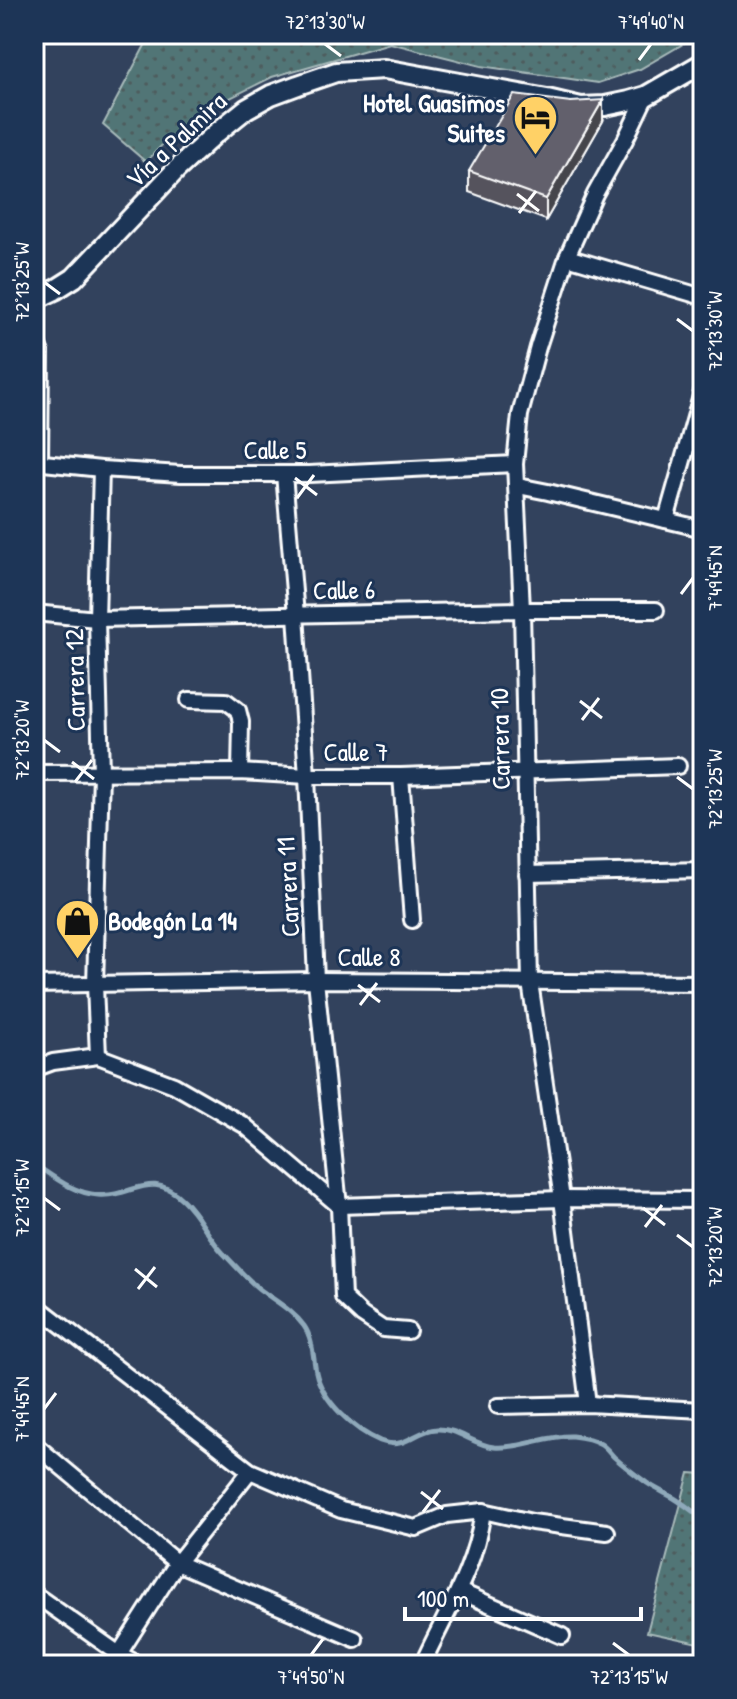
<svg xmlns="http://www.w3.org/2000/svg" width="737" height="1699" viewBox="0 0 737 1699" font-family="'Patrick Hand',sans-serif">
<defs>
<pattern id="grass-dots" width="8" height="8" patternUnits="userSpaceOnUse" patternTransform="scale(2)"><rect width="8" height="8" fill="#517576"/><path d="M2 2h.1M6 6h.1" fill="none" stroke="#4e5c5d" stroke-width="1.8" stroke-linecap="round"/></pattern>
</defs>
<rect width="100%" height="100%" fill="#32425d"/>
<filter id="ink" filterUnits="userSpaceOnUse"><feTurbulence type="fractalNoise" baseFrequency=".0125" numOctaves="2"/><feDisplacementMap in="SourceGraphic" scale="16" xChannelSelector="R" yChannelSelector="G"/><feConvolveMatrix kernelMatrix="1 2 1 2 8 2 1 2 1" color-interpolation-filters="sRGB"/></filter>
<g filter="url(#ink)">
<!-- grass -->
<g fill="url(#grass-dots)" stroke="#a8baba" stroke-width="2">
<polygon points="151,34 700,34 640,69 598,83 481,66 390,43 272,77 212,107 163,144 146,162 103,125"/>
<polygon points="689,1473 703,1474 703,1644 647,1632"/>
</g>
<g fill="none" stroke-linecap="round" stroke-linejoin="round">
<!-- stream -->
<path stroke="#8fa9ba" stroke-width="5" d="M 34,1164 C 54,1177 73,1193 98,1195 C 133,1198 150,1168 183,1200 C 199,1215 208,1237 223,1253 C 236,1266 248,1281 262,1291 C 277,1302 293,1311 304,1326 C 313,1339 313,1357 316,1372 C 322,1401 354,1430 380,1441 C 406,1451 414,1430 437,1429 C 457,1428 474,1445 494,1447 C 521,1449 547,1435 572,1436 C 582,1437 593,1439 601,1444 C 606,1447 610,1453 614,1457 C 624,1466 636,1475 647,1483 C 656,1489 665,1493 674,1498 C 684,1504 694,1512 703,1519"/>
<defs>
<g id="minor">
<polyline points="567,257 703,297"/>
<polyline points="34,335 41,353 40,462"/>
<polyline points="34,462 101,469 181,474 309,474 515,464"/>
<polyline points="284,474 296,615 307,776 316,980 339,1206 343,1297 362,1315 383,1329 408,1331"/>
<polyline points="518,486 548,492 703,529"/>
<polyline points="666,520 703,389"/>
<polyline points="34,613 97,619 522,610 656,610"/>
<polyline points="189,700 226,701 238,710 241,722 240,772"/>
<polyline points="34,773 240,772 307,776 401,776 678,766"/>
<polyline points="401,776 412,920"/>
<polyline points="527,874 703,870"/>
<polyline points="34,985 316,980 703,983"/>
<polyline points="98,1056 95,985 101,773 97,619 101,469"/>
<polyline points="34,1069 53,1062 98,1056 174,1085 244,1125 339,1206 562,1199 703,1200"/>
<polyline points="34,1304 250,1471 341,1510 416,1528 447,1515 483,1511 532,1522 607,1532"/>
<polyline points="588,1404 562,1199 530,982 522,610 515,464 520,415 538,347 567,257 595,194 625,140 646,96"/>
<polyline points="498,1406 588,1404 703,1410"/>
<polyline points="34,1444 177,1563 355,1639"/>
<polyline points="459,1591 562,1636"/>
<polyline points="34,1594 119,1654 140,1665"/>
<polyline points="119,1654 177,1563 250,1471"/>
<path d="M 422,1665 C 446,1612 475,1570 483,1511"/>
</g>
<polyline id="tertiary" points="34,300 55,290 74,278 176,170 215,134 246,109 271,95 298,85 336,72 384,69 547,99 581,107 605,106 629,101 646,96 703,63"/>
</defs>
<!-- minor casing -->
<use href="#minor" stroke="#fff" stroke-width="20"/>
<!-- tertiary casing -->
<use href="#tertiary" stroke="#fff" stroke-width="24"/>
<!-- minor -->
<use href="#minor" stroke="#1d3557" stroke-width="14"/>
<!-- tertiary -->
<use href="#tertiary" stroke="#1d3557" stroke-width="18"/>
</g>
<!-- wall -->
<polygon fill="#54535d" stroke="#fff" stroke-width="2" points="603,121 546,220 469,192 469,171"/>
<!-- shaded-wall -->
<polygon fill="#45444c" stroke="#fff" stroke-width="2" points="603,100 603,121 546,220 546,199"/>
<!-- building -->
<polygon fill="#62616c" stroke="#fff" stroke-width="2" points="514,95 571,102 603,100 546,199 469,171"/>
</g>
<!-- ticks -->
<path fill="none" stroke="#fff" stroke-width="3" d="M 325,44 L 341,56M 639,60 L 651,44M 517,194 L 539,211M 519,213 L 536,191M 44,282 L 60,294M 677,319 L 693,331M 295,478 L 317,495M 297,498 L 314,475M 681,594 L 693,578M 580,701 L 602,718M 582,720 L 599,698M 44,740 L 60,752M 72,762 L 94,779M 677,777 L 693,789M 75,782 L 92,760M 358,985 L 380,1002M 360,1005 L 377,983M 44,1198 L 60,1210M 643,1208 L 665,1225M 645,1227 L 662,1205M 677,1235 L 693,1247M 135,1269 L 157,1287M 138,1289 L 155,1267M 44,1409 L 56,1393M 421,1492 L 443,1509M 423,1512 L 440,1490M 613,1643 L 629,1655M 311,1655 L 323,1639"/>
<!-- icons -->
<defs>
<symbol id="hotel-pin" viewBox="-11 -11 22 30"><path d="M0 17L-7.5 6A9.5 9.5 0 1 1 7.5 6Z" fill="#ffd166" stroke="#1d3557"/><path d="M-6-4.5h1.5V1H6V5H4.5V3h-9V5H-6ZM-4 0a1.8 1.8 0 1 1 3.6 0ZM.5 0V-2.5h3Q6-2.5 6 0Z" fill="#111"/></symbol>
<symbol id="shop-pin" viewBox="-11 -11 22 30"><path d="M0 17L-7.5 6A9.5 9.5 0 1 1 7.5 6Z" fill="#ffd166" stroke="#1d3557"/><path d="M-5-2.5h2.3a2.7 3.5 0 0 1 5.4 0H5L5.5 6h-11ZM-1.5-2.5h3a1.5 2.3 0 0 0-3 0Z" fill="#111"/></symbol>
</defs>
<g fill-rule="evenodd">
<use href="#hotel-pin" x="510" y="92" width="51" height="69"/>
<use href="#shop-pin" x="52" y="896" width="51" height="69"/>
</g>
<g text-anchor="middle" stroke-width="6" stroke-linejoin="round" paint-order="stroke">
<!-- poi labels -->
<g font-size="26" font-weight="bold" fill="#fff" stroke="#1d3557" text-anchor="end">
<text x="505" y="112">Hotel Guasimos<tspan x="505" dy="30">Suites</tspan></text>
<text x="108" y="930" text-anchor="start">Bodegón La 14</text>
</g>
<!-- street labels -->
<g font-size="26" fill="#fff" stroke="#1d3557">
<text transform="translate(176 140) rotate(-43)" y="9">Vía a Palmira</text>
<text x="275" y="459">Calle 5</text>
<text transform="translate(344 590) rotate(-1)" y="9">Calle 6</text>
<text transform="translate(75 680) rotate(-91)" y="9">Carrera 12</text>
<text transform="translate(500 739) rotate(-91)" y="9">Carrera 10</text>
<text x="356" y="761">Calle 7</text>
<text transform="translate(288 887) rotate(-93)" y="9">Carrera 11</text>
<text x="369" y="966">Calle 8</text>
</g>
</g>
<!-- margin -->
<rect width="737" height="1699" fill="none" stroke="#1d3557" stroke-width="88"/>
<!-- scale -->
<path d="M405 1607v12h236v-12" fill="none" stroke="#ffffff" stroke-width="4"/>
<text x="417" y="1607" font-size="24" fill="#ffffff" stroke="#1d3557" stroke-width="6" paint-order="stroke">100 m</text>
<rect x="44" y="44" width="649" height="1611" fill="none" stroke="#fff" stroke-width="3"/>
<g font-size="20" text-anchor="middle" fill="#fff">
<text x="325" y="29">72°13'30"W</text>
<text x="651" y="29">7°49'40"N</text>
<text transform="translate(22 282) rotate(-90)" y="7">72°13'25"W</text>
<text transform="translate(715 331) rotate(-90)" y="7">72°13'30"W</text>
<text transform="translate(715 578) rotate(-90)" y="7">7°49'45"N</text>
<text transform="translate(22 740) rotate(-90)" y="7">72°13'20"W</text>
<text transform="translate(715 789) rotate(-90)" y="7">72°13'25"W</text>
<text transform="translate(22 1198) rotate(-90)" y="7">72°13'15"W</text>
<text transform="translate(715 1247) rotate(-90)" y="7">72°13'20"W</text>
<text transform="translate(22 1409) rotate(-90)" y="7">7°49'45"N</text>
<text x="311" y="1684">7°49'50"N</text>
<text x="629" y="1684">72°13'15"W</text>
</g>
</svg>
